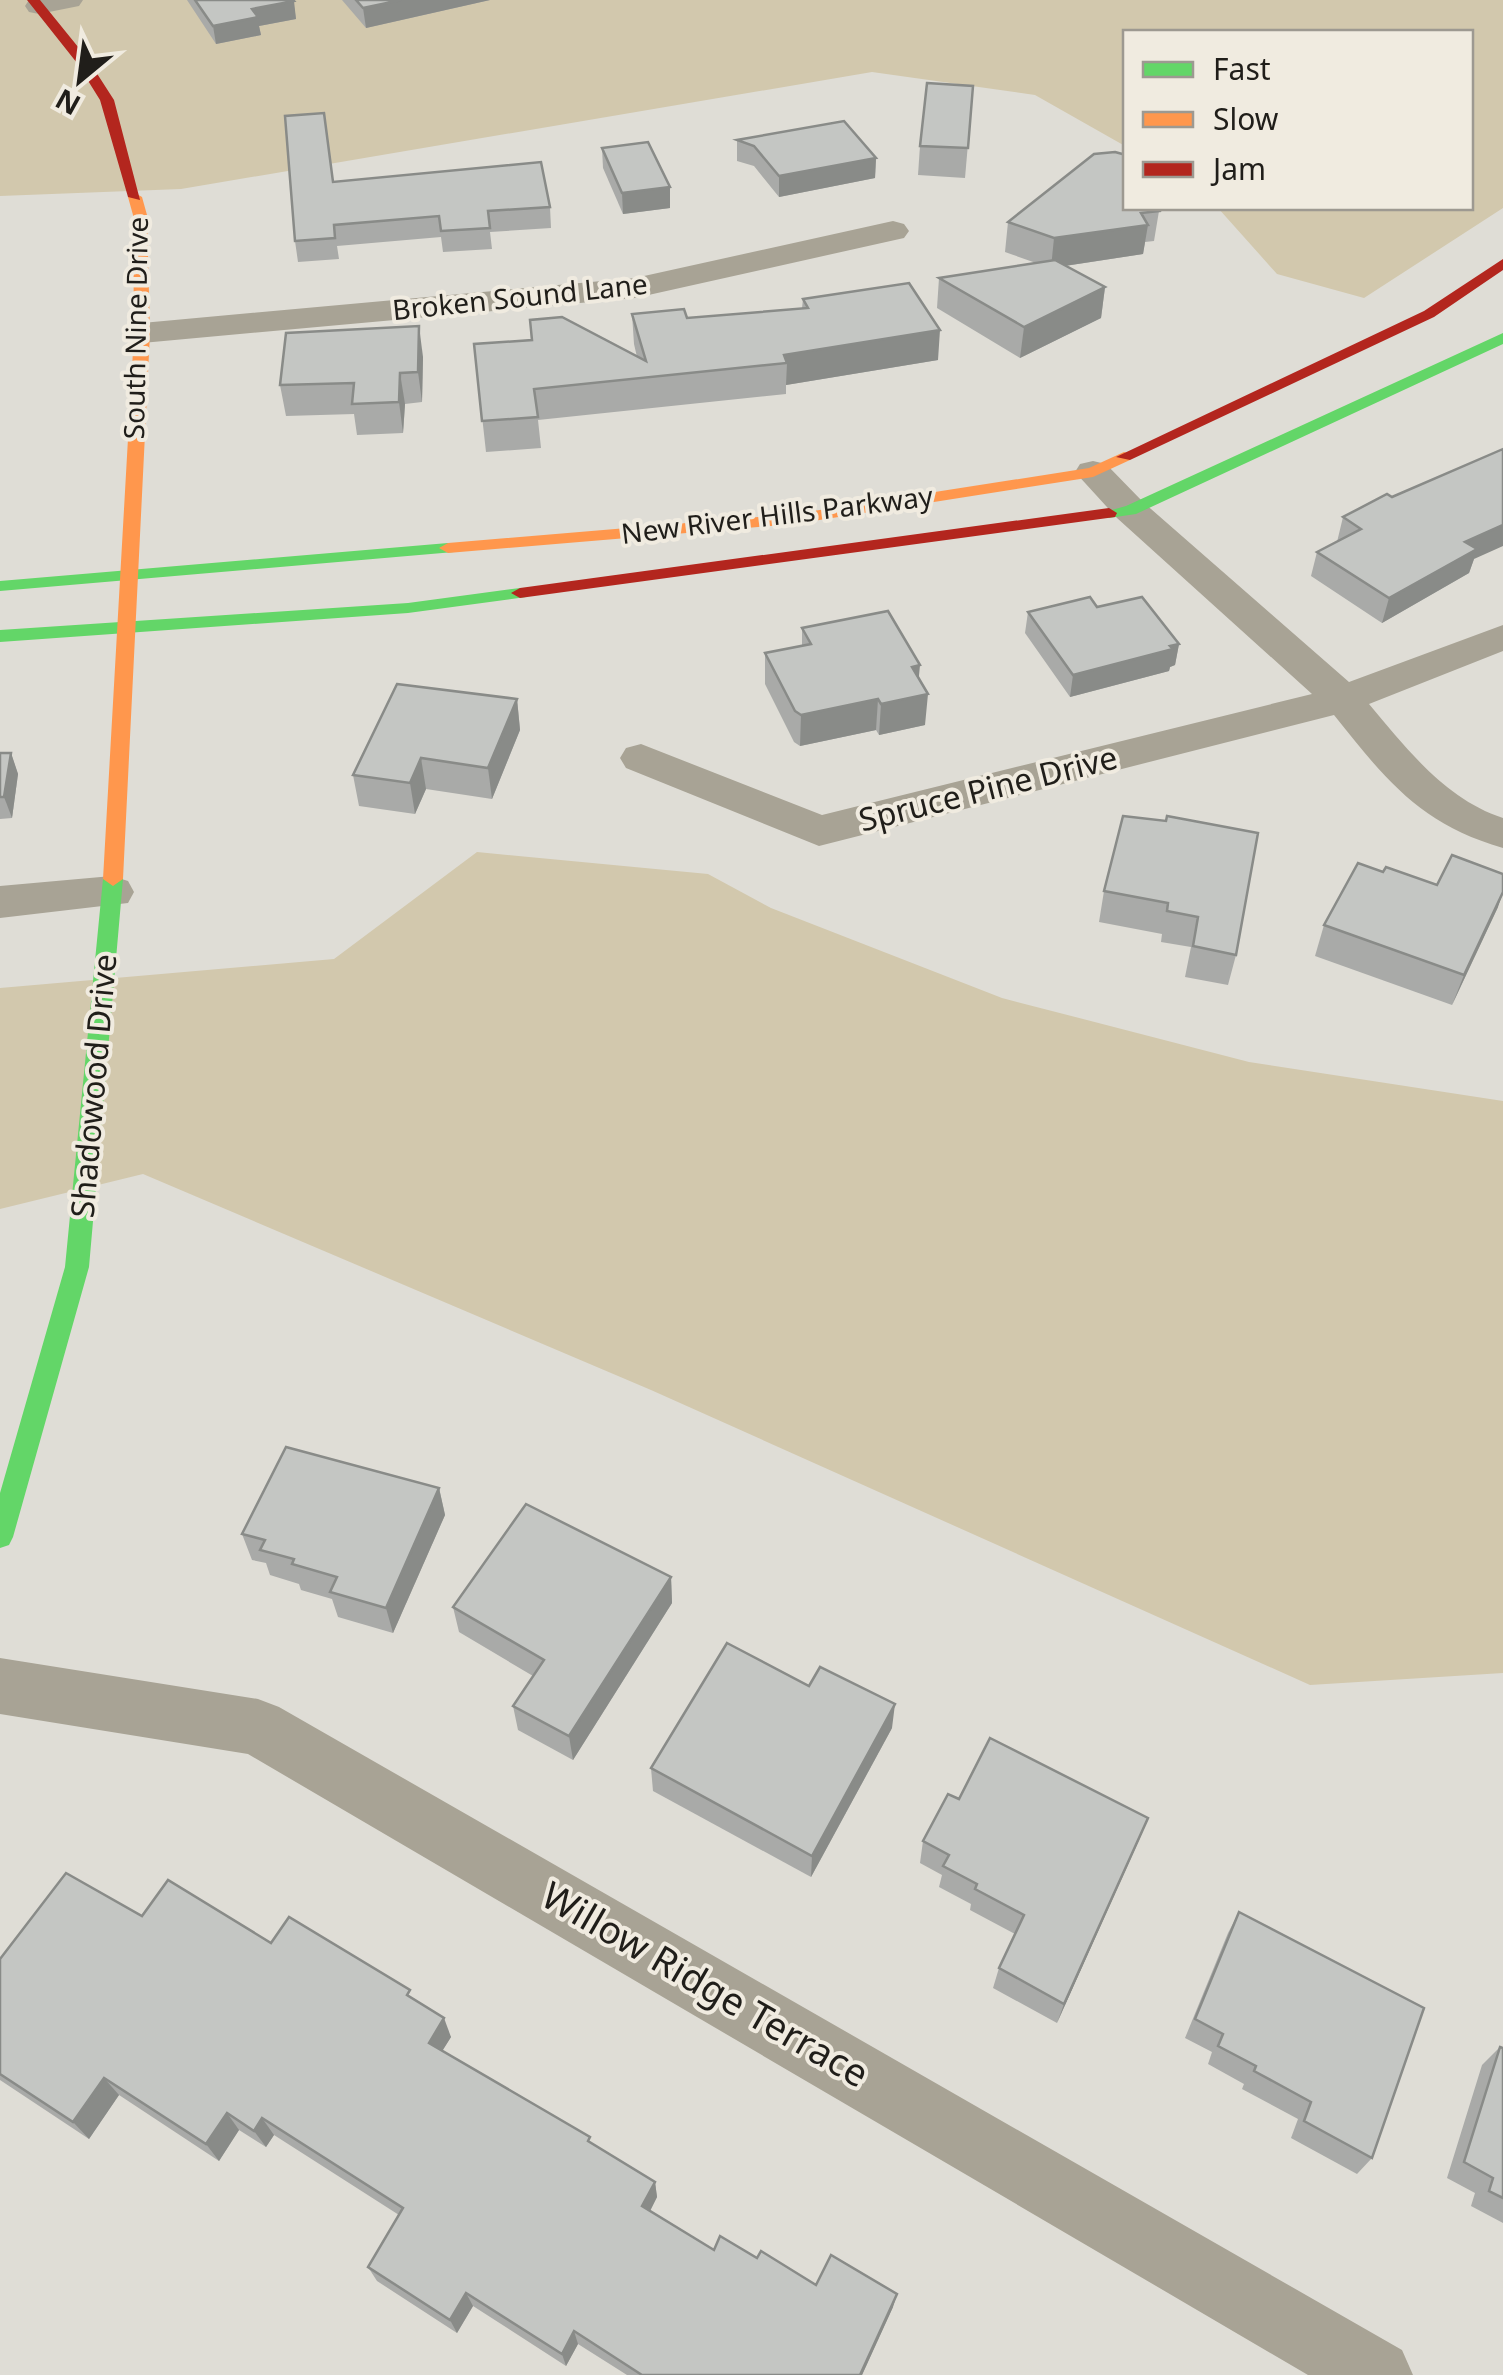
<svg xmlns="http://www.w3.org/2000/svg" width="1503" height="2375" viewBox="0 0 1503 2375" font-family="'Noto Sans',sans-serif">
<rect width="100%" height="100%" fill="#dfddd6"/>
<!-- green -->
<g fill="#d2c8ad">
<polygon points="0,0 1503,0 1503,208 1364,298 1277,274 1218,208 1470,208 1470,32 1126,32 1125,146 1035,95 872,72 181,189 0,196"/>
<polygon points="477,852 708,874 771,908 1002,998 1249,1062 1503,1101 1503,1673 1310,1685 651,1390 143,1174 0,1209 0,988 334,959"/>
</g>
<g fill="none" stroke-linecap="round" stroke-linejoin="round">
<!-- street -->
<g fill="#a8a395" fill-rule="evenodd">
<polygon points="29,0 83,0 79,6 39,14 29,12 25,6"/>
<polygon points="893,221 904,224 909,231 904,238 635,298 142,343 130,340 125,333 130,326 142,323 635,278"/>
<path d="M 1093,461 L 1106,464 L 1143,502 L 1349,682 L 1503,625 L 1503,651 L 1369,704 C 1407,749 1445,799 1503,818 L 1503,848 C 1420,824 1385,779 1334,715 L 819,846 L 626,768 L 620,758 L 626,748 L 641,744 L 822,815 L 1312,694 L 1117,518 L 1075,472 L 1080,464 Z"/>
<polygon points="112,876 128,881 134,892 128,903 0,918 0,886"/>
<polygon points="0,1658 258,1699 279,1707 1402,2350 1413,2375 1308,2375 248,1754 0,1714"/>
</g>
<!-- fast -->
<g fill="#63d668" fill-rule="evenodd">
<polygon points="1503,333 1503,344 1136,514 1109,518 1101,513 1126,506"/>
<polygon points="448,543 457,548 454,552 0,591 0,581"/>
<polygon points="520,588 526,589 526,597 408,613 0,642 0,630 408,603"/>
<polygon points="113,872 123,879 89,1267 13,1537 9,1545 0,1548 0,1493 65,1267 103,879"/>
</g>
<!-- slow -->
<g fill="#ff974d" fill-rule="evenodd">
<polygon points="135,193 142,197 147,215 150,333 123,879 113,886 103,879 134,333 133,215 128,197"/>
<polygon points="1124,452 1130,454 1130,460 1093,477 794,524 448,553 439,548 448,543 794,514 1089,468"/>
</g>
<!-- jam -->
<g fill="#b3261e" fill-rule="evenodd">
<polygon points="27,0 40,0 87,58 114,100 140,200 128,197 100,100 77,63"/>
<polygon points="1503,259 1503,270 1434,317 1130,460 1116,457 1424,311"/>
<polygon points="1109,508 1117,513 1115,517 520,598 511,593 520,588"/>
</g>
</g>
<!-- wall -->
<g fill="#a9aaa8">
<polygon points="187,0 293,0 296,19 259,26 261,35 216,44"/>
<polygon points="342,0 490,0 366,28"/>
<polygon points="973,86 965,178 918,175 920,146"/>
<polygon points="737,140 876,158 875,178 779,197 754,166 737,161"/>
<polygon points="602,148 670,208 623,214 603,168"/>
<polygon points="333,182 550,207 551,228 490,232 492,249 443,252 441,237 337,246 339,259 298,262 295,241"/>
<polygon points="1159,211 1154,241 1145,242 1143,254 1065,266 1105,287 1101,318 1020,358 937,308 939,278 1036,263 1005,252 1008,222"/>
<polygon points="803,299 938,360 786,385 786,394 538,420 541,448 486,452 474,344 531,340 530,320 637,357 634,344 632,314 687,318 802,308"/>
<polygon points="423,357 422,402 405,404 403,433 357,435 354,414 286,416 280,385"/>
<polygon points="1392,497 1474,559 1469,573 1382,623 1311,576 1317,552 1337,542 1343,517"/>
<polygon points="1097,607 1179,644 1175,665 1170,667 1169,671 1070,697 1025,633 1028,612"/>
<polygon points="802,628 919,679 925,725 879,735 876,730 800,746 794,742 765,684 765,653 802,646"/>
<polygon points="517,699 520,730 492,799 426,789 415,814 359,806 353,775"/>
<polygon points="0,753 11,753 18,774 12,818 0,819"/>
<polygon points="1123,816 1236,955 1228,985 1185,977 1191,947 1161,942 1162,934 1099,922 1104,891"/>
<polygon points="1383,872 1498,907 1452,1005 1315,956 1324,925"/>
<polygon points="439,1488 445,1515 393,1633 338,1617 332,1599 301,1590 299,1584 270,1575 266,1563 252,1560 242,1534"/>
<polygon points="671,1577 672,1603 573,1760 518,1730 513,1706 533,1676 459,1632 453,1607"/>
<polygon points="892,1728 811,1877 653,1791 651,1768"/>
<polygon points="959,1799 1148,1818 1057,2023 993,1988 999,1968 1015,1934 970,1910 971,1904 939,1887 942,1875 920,1863 923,1841"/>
<polygon points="1239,1912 1372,2158 1357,2174 1291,2138 1298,2119 1242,2089 1244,2084 1208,2064 1212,2052 1185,2038 1228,1933"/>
<polygon points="142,1916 271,1943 414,2000 451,2037 442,2051 655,2182 657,2197 650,2211 714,2250 757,2258 816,2285 893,2307 862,2375 627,2375 578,2344 566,2366 473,2306 457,2333 377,2281 368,2267 399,2215 274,2135 266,2147 239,2130 219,2161 119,2095 89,2139 0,2080 0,1959"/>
<polygon points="1500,2047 1503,2048 1503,2223 1471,2206 1475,2193 1447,2178 1482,2065"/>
</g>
<!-- shaded-wall -->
<g fill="#898b88">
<polygon points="401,0 490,0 366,28 363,8"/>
<polygon points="294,1 296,19 259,26 261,35 216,44 213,26 252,9"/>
<polygon points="876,158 875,178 779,197 779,176"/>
<polygon points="670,187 670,208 623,214 622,193"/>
<polygon points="1148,225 1143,254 1051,268 1054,238"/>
<polygon points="1105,287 1101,318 1020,358 1024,327"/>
<polygon points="419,326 423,357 422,402 418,372"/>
<polygon points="940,330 938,360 786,385 787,363 784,355"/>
<polygon points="400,373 405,404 403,433 399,402"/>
<polygon points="1503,525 1503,546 1474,559 1469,573 1382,623 1389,598 1465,542"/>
<polygon points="1179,644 1175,665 1170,667 1169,671 1070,697 1073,675"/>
<polygon points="920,665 917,696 928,694 925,725 879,735 881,704 912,667"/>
<polygon points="517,699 520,730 492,799 488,768"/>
<polygon points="878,699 876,730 800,746 801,715"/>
<polygon points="11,753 18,774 12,818 4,797"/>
<polygon points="421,758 426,789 415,814 410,783"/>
<polygon points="1503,892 1498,907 1452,1005 1464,975"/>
<polygon points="439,1488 445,1515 393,1633 386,1608"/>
<polygon points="671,1577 672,1603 573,1760 569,1736"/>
<polygon points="895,1704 892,1728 811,1877 812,1856"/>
<polygon points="1148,1818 1139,1840 1057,2023 1064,2004"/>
<polygon points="444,2018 451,2037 436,2061 429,2043"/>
<polygon points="104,2078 119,2095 89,2139 73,2122"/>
<polygon points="227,2113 239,2130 219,2161 206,2144"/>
<polygon points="262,2118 274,2135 266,2147 254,2131"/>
<polygon points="655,2182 657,2197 645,2221 642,2206"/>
<polygon points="466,2293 473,2306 457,2333 450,2320"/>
<polygon points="897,2294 893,2307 862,2375 860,2375"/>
<polygon points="574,2331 578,2344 566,2366 562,2354"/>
</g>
<!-- building -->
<g fill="#c4c6c3" stroke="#898b88" stroke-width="2.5">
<polygon points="195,0 293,0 294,1 252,9 258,17 213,26"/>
<polygon points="356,0 401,0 363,8"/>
<polygon points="927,83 973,86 968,148 920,146"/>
<polygon points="324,113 333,182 541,162 550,207 488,211 490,228 441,231 439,216 334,225 335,238 295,241 285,116"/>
<polygon points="844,121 876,158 779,176 754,146 737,140"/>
<polygon points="648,142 670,187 622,193 602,148"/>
<polygon points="1115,152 1126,155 1126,208 1156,208 1159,211 1141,213 1148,225 1054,238 1008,222 1094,154"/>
<polygon points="1055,260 1105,287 1024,327 939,278"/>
<polygon points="909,283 940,330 784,355 787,363 534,389 538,417 482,421 474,344 532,340 530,320 562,317 646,361 632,314 684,309 687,318 808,308 803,299"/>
<polygon points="419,326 418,372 400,373 399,402 352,404 354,383 280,385 286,333"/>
<polygon points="1503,449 1503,525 1465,542 1477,549 1389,598 1317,552 1361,529 1343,517 1387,494 1392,497"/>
<polygon points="1090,597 1097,607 1142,597 1179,644 1170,646 1173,649 1073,675 1028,612"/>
<polygon points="888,611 920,665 912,667 928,694 881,704 878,699 801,715 795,711 765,653 811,644 802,628"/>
<polygon points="397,684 517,699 488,768 421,758 410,783 353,775"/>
<polygon points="0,753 11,753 4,797 0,797"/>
<polygon points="1123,816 1166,821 1167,816 1258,833 1236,955 1193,946 1198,917 1167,911 1168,903 1104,891"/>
<polygon points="1452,855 1503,874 1503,892 1464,975 1324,925 1358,863 1383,872 1386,867 1437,885"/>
<polygon points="286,1447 439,1488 386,1608 330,1592 337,1577 292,1564 294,1559 260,1550 265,1540 242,1534"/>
<polygon points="526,1504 671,1577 569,1736 513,1706 544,1660 453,1607"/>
<polygon points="727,1643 809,1686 820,1667 895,1704 812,1856 651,1768"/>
<polygon points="990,1738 1148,1818 1064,2004 999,1968 1024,1915 975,1889 977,1884 943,1866 949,1855 923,1841 948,1794 959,1799"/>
<polygon points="66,1873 142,1916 168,1880 271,1943 289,1917 410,1990 407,1995 444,2018 429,2043 590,2137 588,2141 655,2182 642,2206 714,2250 720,2236 757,2258 761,2251 816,2285 831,2255 897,2294 860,2375 642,2375 574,2331 562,2354 466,2293 450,2320 368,2267 403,2208 262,2118 254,2131 227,2113 206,2144 104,2078 73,2122 0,2074 0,1959"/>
<polygon points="1239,1912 1424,2008 1372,2158 1304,2121 1311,2102 1254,2071 1256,2066 1218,2046 1223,2034 1195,2019"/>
<polygon points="1500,2047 1503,2048 1503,2198 1489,2191 1493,2178 1464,2162"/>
</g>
<g text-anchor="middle" stroke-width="8" stroke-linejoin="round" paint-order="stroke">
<!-- far-street labels -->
<g font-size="28" fill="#201e1a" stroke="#f0ebe0">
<text transform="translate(520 297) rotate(-6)" y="10">Broken Sound Lane</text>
<text transform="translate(136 328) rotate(-89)" y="10">South Nine Drive</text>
<text transform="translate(777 515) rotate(-7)" y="10">New River Hills Parkway</text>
</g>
<!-- street labels -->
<g font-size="32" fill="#201e1a" stroke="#f0ebe0">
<text transform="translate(988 789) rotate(-14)" y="11">Spruce Pine Drive</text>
<text transform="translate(94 1086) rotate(-85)" y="11">Shadowood Drive</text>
</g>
<!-- near-street labels -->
<g font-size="38" fill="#201e1a" stroke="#f0ebe0">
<text transform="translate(705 1985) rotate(30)" y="13">Willow Ridge Terrace</text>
</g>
</g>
<!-- legend -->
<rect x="1123" y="30" width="350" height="180" fill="#f0ebe0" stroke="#9d9991" stroke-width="2.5"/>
<rect x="1143" y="62" width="50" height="15" fill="#63d668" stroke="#9d9991" stroke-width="2.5"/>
<text x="1213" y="80" font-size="30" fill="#201e1a">Fast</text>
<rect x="1143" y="112" width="50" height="15" fill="#ff974d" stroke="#9d9991" stroke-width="2.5"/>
<text x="1213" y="130" font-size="30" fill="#201e1a">Slow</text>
<rect x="1143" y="162" width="50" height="15" fill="#b3261e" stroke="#9d9991" stroke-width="2.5"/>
<text x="1213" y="180" font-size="30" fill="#201e1a">Jam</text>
<!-- north arrow -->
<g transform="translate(80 80) rotate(209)" stroke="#f0ebe0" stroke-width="8" paint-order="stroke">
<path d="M0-8L18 38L0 25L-18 38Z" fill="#201e1a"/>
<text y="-15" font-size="28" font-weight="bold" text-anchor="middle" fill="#201e1a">N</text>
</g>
</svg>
